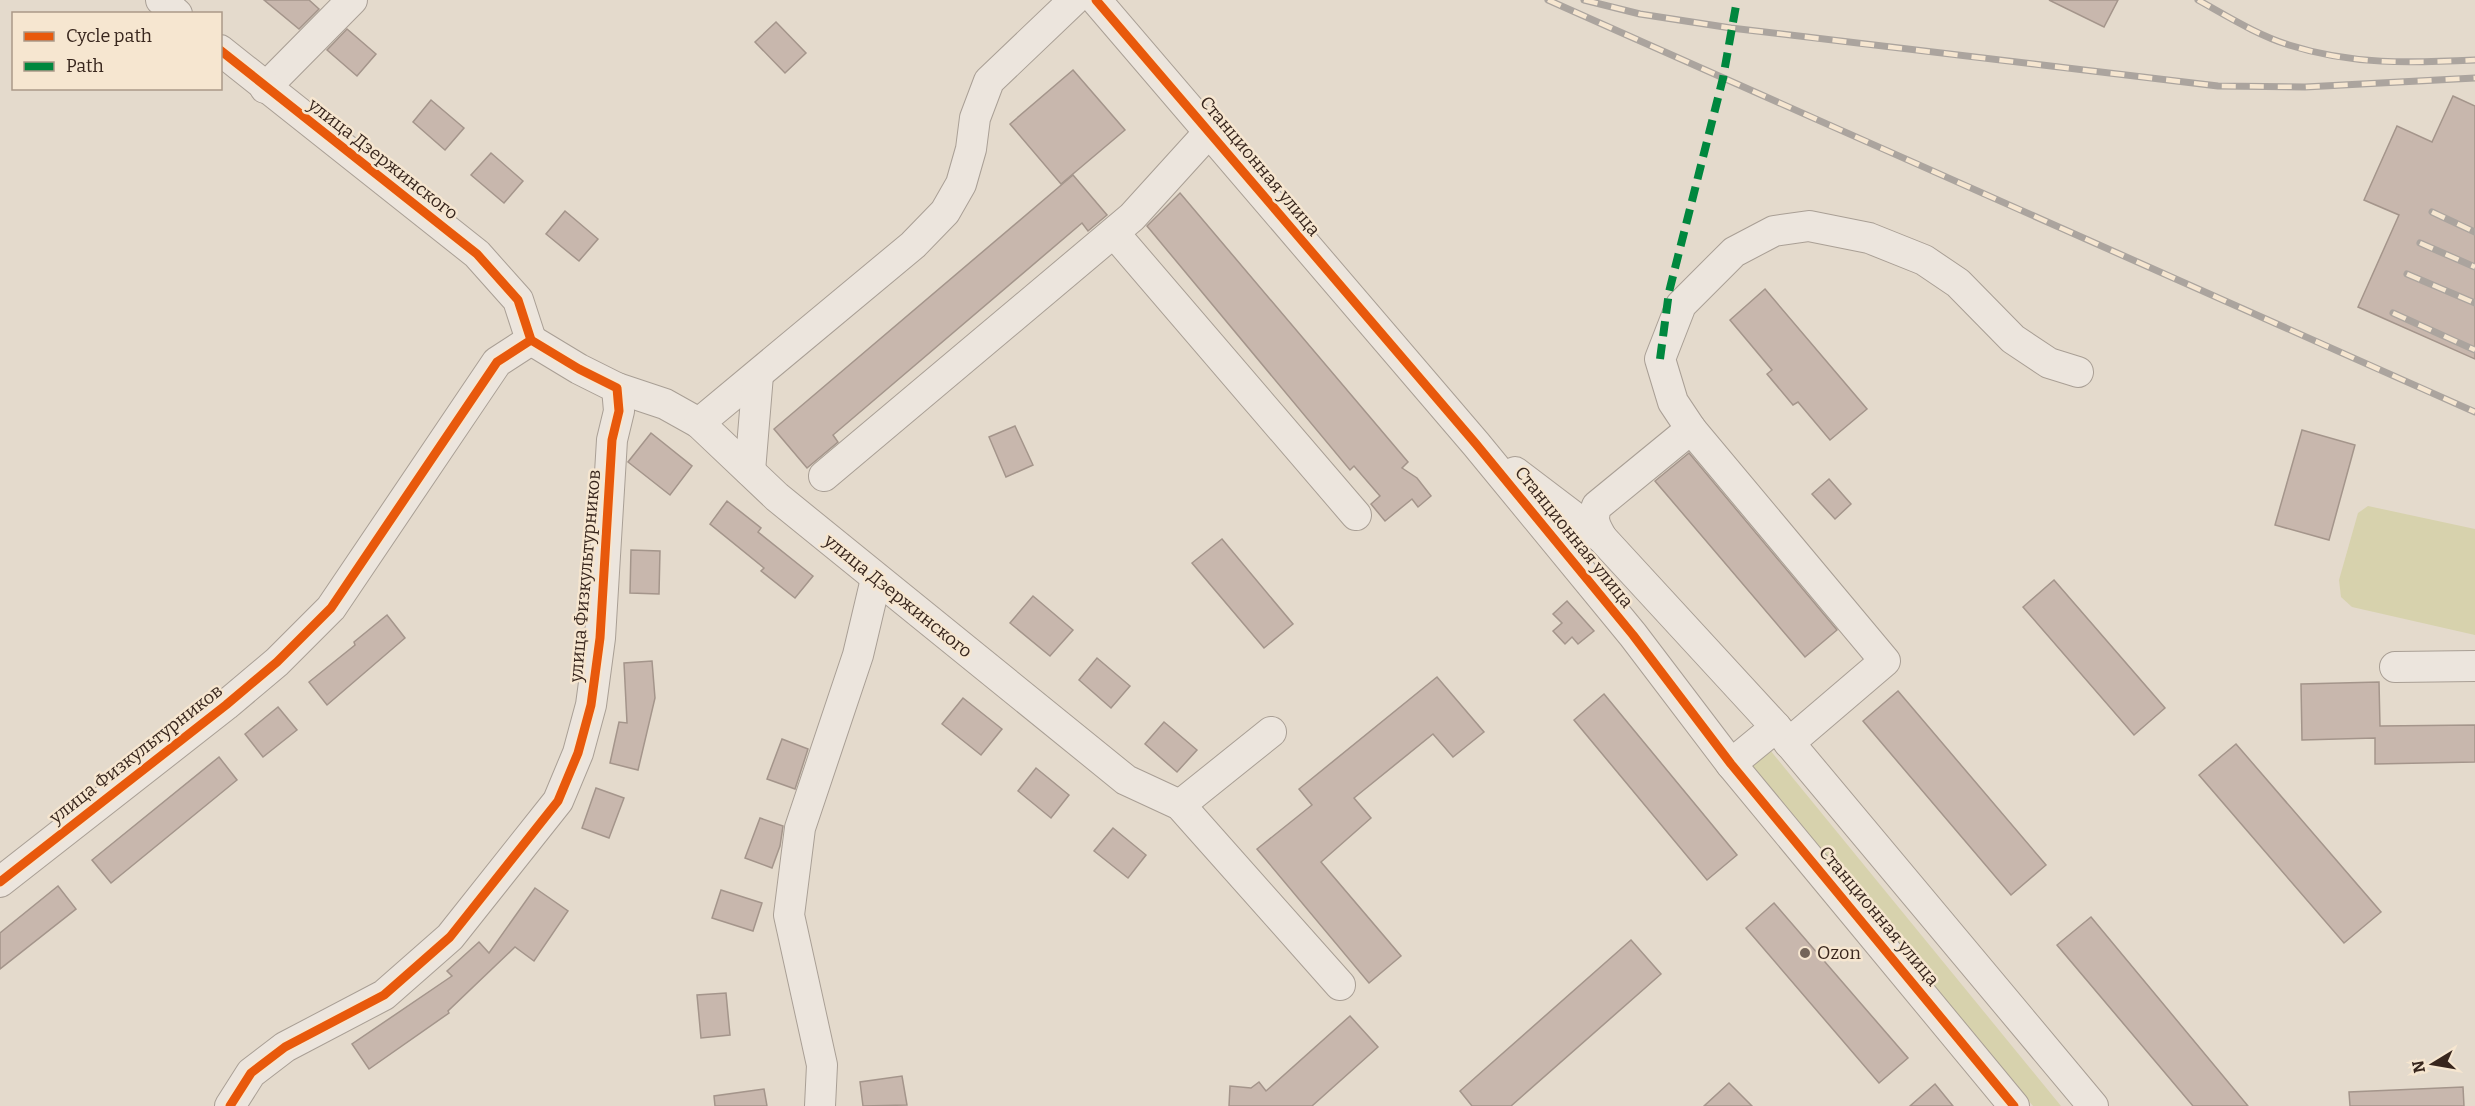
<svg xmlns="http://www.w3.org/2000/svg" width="2475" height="1106" viewBox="0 0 2475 1106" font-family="Bitter,serif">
<rect width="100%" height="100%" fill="#e4dacc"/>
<!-- green -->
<g fill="#d7d2ad">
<polygon points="2368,506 2475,529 2475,635 2352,607 2341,597 2339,580 2358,513"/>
<polygon points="1770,750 2061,1106 2033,1106 1751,764"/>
</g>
<!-- building -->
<g fill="#c8b7ad" stroke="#a4958b" stroke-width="1.5">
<polygon points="264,0 309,0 319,9 299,29"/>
<polygon points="2049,0 2118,0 2104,27"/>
<polygon points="776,22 806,53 785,73 755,42"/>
<polygon points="347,29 376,54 357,76 327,50"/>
<polygon points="1073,70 1125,130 1061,184 1010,124"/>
<polygon points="2453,96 2475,106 2475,359 2358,307 2399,215 2364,200 2397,126 2432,142"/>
<polygon points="431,100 464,128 445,150 413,122"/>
<polygon points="491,153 523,181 504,203 471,175"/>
<polygon points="1073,175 1107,215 1088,231 1082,223 833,435 838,442 807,468 774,429"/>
<polygon points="1180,193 1408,462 1402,468 1417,478 1431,496 1418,507 1412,499 1385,521 1371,504 1380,496 1354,466 1350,470 1147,226"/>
<polygon points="565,211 598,239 579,261 546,234"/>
<polygon points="1765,289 1867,409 1830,440 1798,402 1793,405 1767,374 1772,370 1730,320"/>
<polygon points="1015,426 1033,465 1006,477 989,437"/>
<polygon points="2302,430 2355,445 2329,540 2275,525"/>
<polygon points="651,433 692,466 670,495 628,462"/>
<polygon points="1689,453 1837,630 1805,657 1655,481"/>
<polygon points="1829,479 1851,504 1835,519 1812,494"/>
<polygon points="727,501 761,528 758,532 813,576 795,598 761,571 764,568 710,524"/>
<polygon points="1222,539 1293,624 1264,648 1192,563"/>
<polygon points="631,550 660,551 659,594 630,593"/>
<polygon points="2054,580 2165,708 2134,735 2023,607"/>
<polygon points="1033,596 1073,630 1050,656 1010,623"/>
<polygon points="1567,601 1594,631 1578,644 1572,637 1565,644 1553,631 1562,623 1553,614"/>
<polygon points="387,615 405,638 327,705 309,682 355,645 354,642"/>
<polygon points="1097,658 1130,686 1111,708 1079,680"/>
<polygon points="652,661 655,698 638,770 610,763 619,722 627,723 624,663"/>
<polygon points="1437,677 1484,732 1453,757 1433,734 1354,798 1371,818 1321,862 1401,956 1369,983 1257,849 1312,805 1299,789"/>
<polygon points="2379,682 2380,726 2475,725 2475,762 2375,764 2375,738 2302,740 2301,684"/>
<polygon points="1898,691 2046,865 2011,895 1863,721"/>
<polygon points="1604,694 1737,855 1707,880 1574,720"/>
<polygon points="963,698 1002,729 981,755 942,724"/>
<polygon points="278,707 297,730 263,757 245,734"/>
<polygon points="1164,722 1197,750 1177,772 1145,744"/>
<polygon points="782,739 808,749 795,789 767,779"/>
<polygon points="2236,744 2381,912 2344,943 2199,775"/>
<polygon points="219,757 237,780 111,883 92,860"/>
<polygon points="1036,768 1069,795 1051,818 1018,791"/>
<polygon points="596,788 624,798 609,838 582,828"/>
<polygon points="760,818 783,826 780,846 772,868 745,858"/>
<polygon points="1113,828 1146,855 1128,878 1094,851"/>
<polygon points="58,886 76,909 0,969 0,933"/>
<polygon points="535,888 568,911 534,961 515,947 448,1011 449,1013 369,1069 352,1044 452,976 447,971 479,942 489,953"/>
<polygon points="721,890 762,903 753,931 712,918"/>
<polygon points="1774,903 1908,1058 1879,1083 1746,928"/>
<polygon points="2091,917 2248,1106 2193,1106 2057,945"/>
<polygon points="1631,940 1661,974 1511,1106 1472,1106 1460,1091"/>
<polygon points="726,993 730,1035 701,1038 697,995"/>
<polygon points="1350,1016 1378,1047 1312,1106 1229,1106 1230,1086 1251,1088 1259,1082 1266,1091"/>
<polygon points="902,1076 907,1105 863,1106 860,1082"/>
<polygon points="1729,1083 1752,1106 1704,1106"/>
<polygon points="1935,1084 1953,1106 1910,1106"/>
<polygon points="2463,1087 2464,1106 2350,1106 2349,1092"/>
<polygon points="764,1089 767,1106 715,1106 714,1096"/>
</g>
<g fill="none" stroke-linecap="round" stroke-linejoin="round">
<defs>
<g id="minor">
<polyline points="161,0 177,14"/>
<polyline points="1096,0 1476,444 1633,635 1731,764 2014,1106"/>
<polyline points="265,88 352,0"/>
<polyline points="1114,233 1356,515"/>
<polyline points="617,388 665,404 699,423 777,497 1126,780 1180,805 1340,985"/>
<polyline points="699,423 913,245 945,212 961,184 971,149 975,118 989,81 1074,0"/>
<polyline points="750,471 758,375"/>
<polyline points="1515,472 1602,538 1776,727 2093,1106"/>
<polyline points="824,476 1132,217 1210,131"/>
<path d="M 1602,538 C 1595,526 1591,519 1597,506 L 1691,429"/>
<polyline points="2395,667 2475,666"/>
<polyline points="1789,743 1885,661 1691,429 1673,402 1660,359 1681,305 1734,252 1774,231 1809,226 1869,238 1924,260 1958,283 2013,339 2049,363 2078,372"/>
<polyline points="1731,764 1776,727"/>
<polyline points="1180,805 1271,732"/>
<polyline points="0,882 226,705 277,662 331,608 497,362 531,340 518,300 477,254 220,50"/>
<polyline points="230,1106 251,1073 285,1047 384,995 450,937 558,801 578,753 591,705 600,638 612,440 619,411 617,388 579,369 531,340"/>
<polyline points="820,1106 822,1065 789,915 800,828 858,655 876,579"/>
</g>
</defs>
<!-- minor casing -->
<use href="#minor" stroke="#a99f95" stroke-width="32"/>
<!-- minor -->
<use href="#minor" stroke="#ece5dd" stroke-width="30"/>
<defs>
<g id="rail">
<polyline points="1548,0 2475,412"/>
<polyline points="1584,0 1640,14 1731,28 2218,86 2305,87 2475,78"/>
<path d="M 2198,0 C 2227,16 2257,35 2289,45 C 2352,65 2410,63 2475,60"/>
<polyline points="2432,212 2475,232"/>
<polyline points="2420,243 2475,267"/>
<polyline points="2407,274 2475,303"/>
<polyline points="2393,313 2475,350"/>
</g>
</defs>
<!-- rail casing -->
<use href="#rail" stroke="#aba49e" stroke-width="7"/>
<!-- rail -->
<use href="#rail" stroke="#f6e6d0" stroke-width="4.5" stroke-dasharray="14" stroke-linecap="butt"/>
<!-- quiet -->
<polyline stroke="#00873e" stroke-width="8" stroke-dasharray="15 8" stroke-linecap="butt" points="1660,359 1669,292 1723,78 1737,0"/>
<defs>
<g id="cycleway">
<polyline points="1096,0 1476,444 1633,635 1731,764 2014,1106"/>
<polyline points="0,882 226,705 277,662 331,608 497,362 531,340 518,300 477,254 220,50"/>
<polyline points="230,1106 251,1073 285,1047 384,995 450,937 558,801 578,753 591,705 600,638 612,440 619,411 617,388 579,369 531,340"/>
</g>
</defs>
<!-- cycleway casing -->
<use href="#cycleway" stroke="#f6e6d0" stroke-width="13"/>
<!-- cycleway -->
<use href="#cycleway" stroke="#e8590c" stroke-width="9"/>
</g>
<!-- markers -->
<circle fill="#74655a" stroke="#f6e6d0" stroke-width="2" cx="1805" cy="953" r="6"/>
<g text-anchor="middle" stroke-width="5" stroke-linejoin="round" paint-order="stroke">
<!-- street labels -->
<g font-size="18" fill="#38261d" stroke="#f6e6d0">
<text transform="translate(383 159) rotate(38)" y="6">улица Дзержинского</text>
<text transform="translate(1260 166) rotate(50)" y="6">Станционная улица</text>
<text transform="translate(1574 537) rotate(51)" y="6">Станционная улица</text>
<text transform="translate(585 576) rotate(-85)" y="6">улица Физкультурников</text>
<text transform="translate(898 596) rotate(39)" y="6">улица Дзержинского</text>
<text transform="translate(136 754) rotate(-38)" y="6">улица Физкультурников</text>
<text transform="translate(1879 916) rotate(50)" y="6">Станционная улица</text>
</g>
<!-- poi labels -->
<g font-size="18" fill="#38261d" stroke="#f6e6d0" text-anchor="start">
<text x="1817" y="959">Ozon</text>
</g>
</g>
<!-- legend -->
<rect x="12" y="12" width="210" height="78" fill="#f6e6d0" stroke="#aa9988" stroke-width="1.5"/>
<rect x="24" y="32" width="30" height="9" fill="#e8590c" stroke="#aa9988" stroke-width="1.5"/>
<text x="66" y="42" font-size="18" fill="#38261d">Cycle path</text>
<rect x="24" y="62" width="30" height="9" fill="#00873e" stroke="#aa9988" stroke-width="1.5"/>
<text x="66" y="72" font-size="18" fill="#38261d">Path</text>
<!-- north arrow -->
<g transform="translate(2433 1064) rotate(259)" stroke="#f6e6d0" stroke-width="4.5" paint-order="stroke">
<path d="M0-4.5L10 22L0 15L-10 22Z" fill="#38261d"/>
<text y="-9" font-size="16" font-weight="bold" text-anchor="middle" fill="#38261d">N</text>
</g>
</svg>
